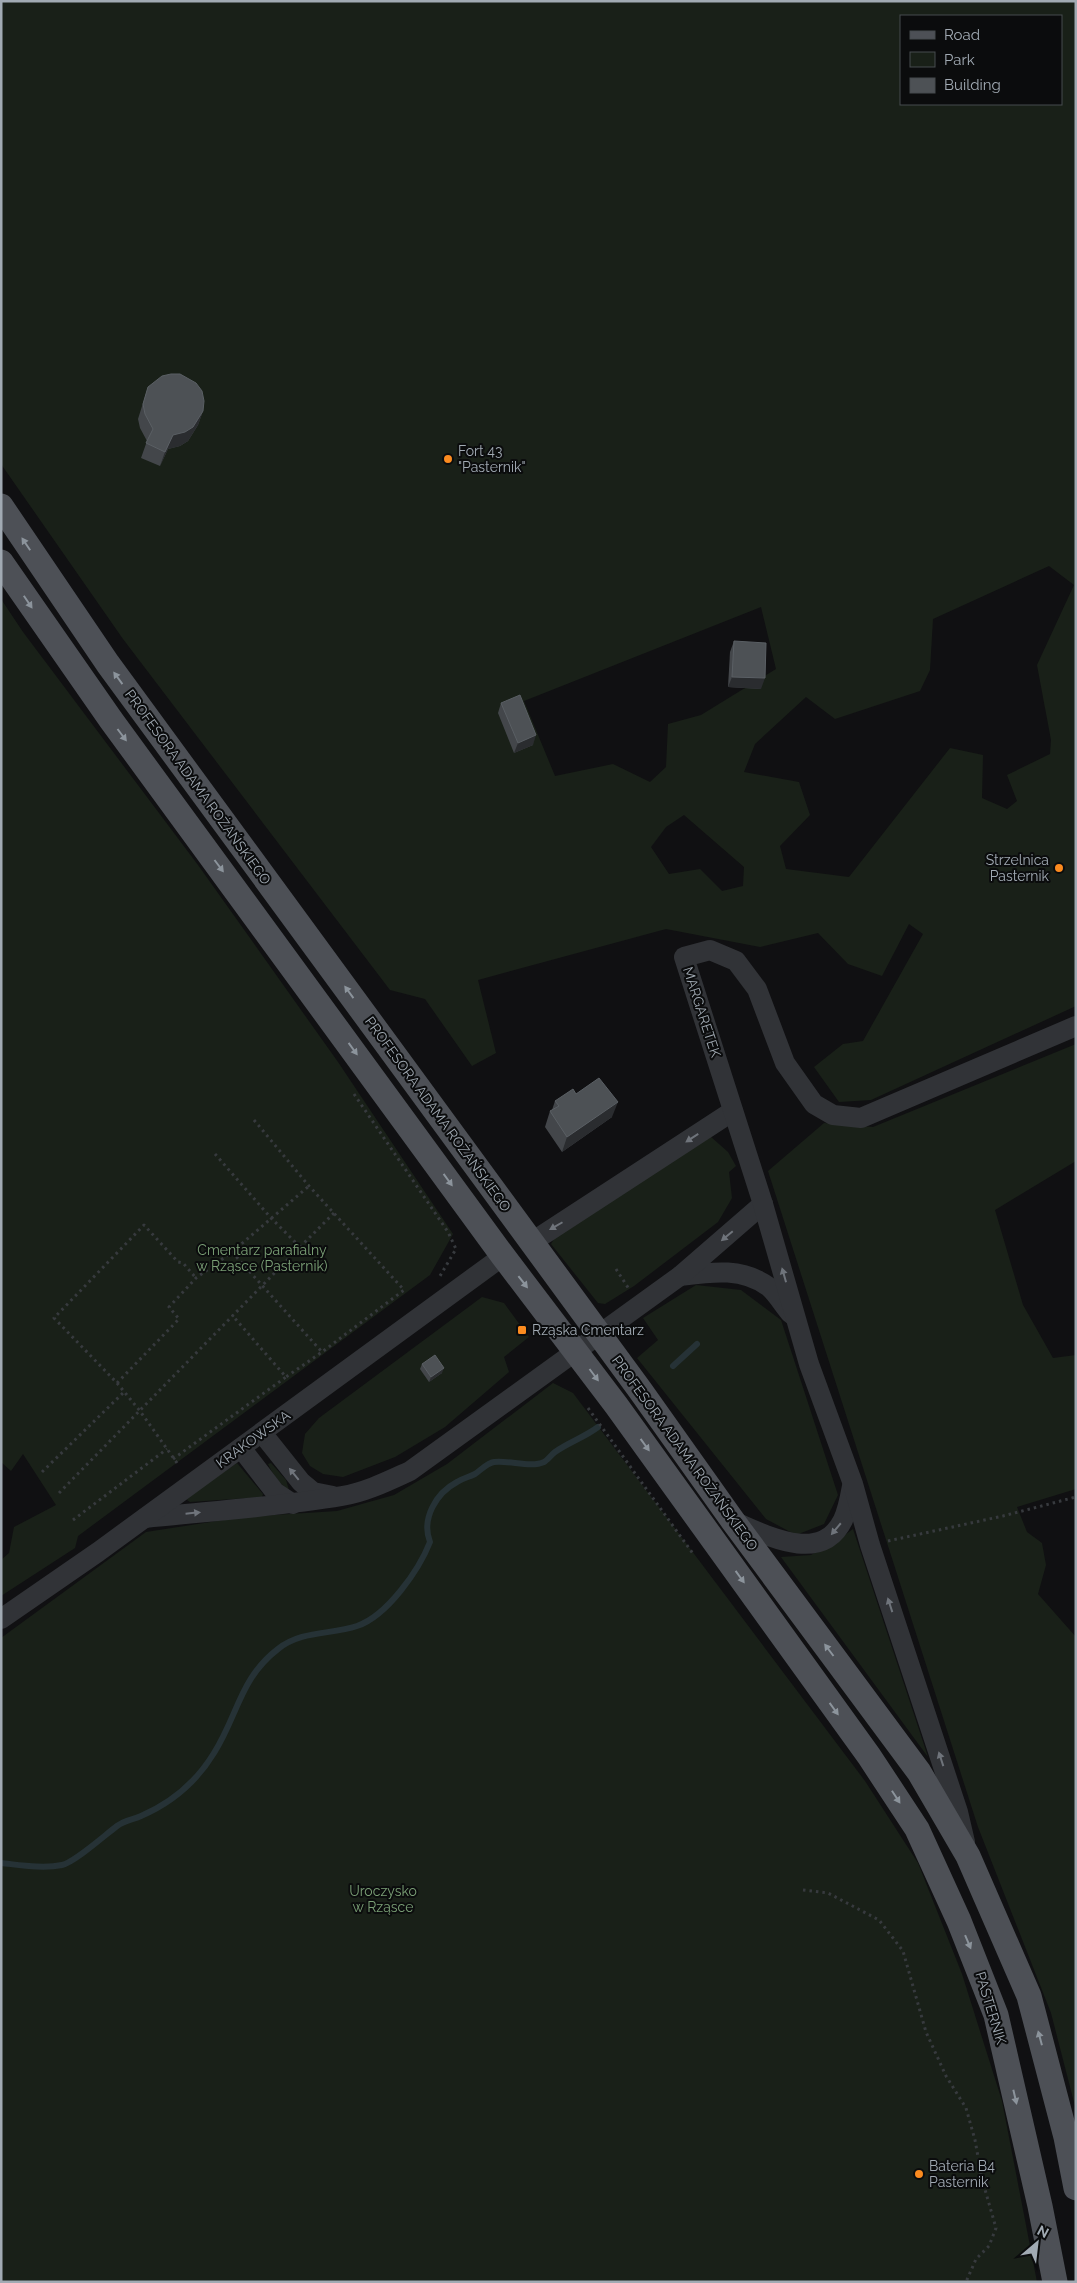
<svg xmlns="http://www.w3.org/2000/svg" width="1077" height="2283" viewBox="0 0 1077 2283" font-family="Raleway,sans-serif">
<rect width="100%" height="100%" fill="#101012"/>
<!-- green -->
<g fill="#192018" fill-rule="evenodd">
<path d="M 1,1 L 1076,1 L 1076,1006 L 871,1100 L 839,1102 L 814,1067 L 843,1044 L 863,1041 L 923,934 L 909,924 L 882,976 L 848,964 L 818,933 L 760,947 L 666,929 L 478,980 L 496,1053 L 472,1066 L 425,999 L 390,990 L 123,639 L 1,464 ZM 901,16 L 1061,16 L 1061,104 L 901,104 ZM 1049,566 L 1074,585 L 1037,665 L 1051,740 L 1050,754 L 1007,775 L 1017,801 L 1007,809 L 982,798 L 983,755 L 950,748 L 849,877 L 786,869 L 780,846 L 810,815 L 799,782 L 744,772 L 755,744 L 806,697 L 835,719 L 920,691 L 930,670 L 933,619 ZM 761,607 L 776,669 L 701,715 L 668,724 L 666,767 L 650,782 L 613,764 L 555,776 L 524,701 ZM 684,815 L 744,867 L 743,886 L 722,891 L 700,869 L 669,874 L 651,847 L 666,827 Z"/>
<polygon points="1,599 23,632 198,865 338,1062 453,1234 430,1275 78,1536 75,1548 1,1596 1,1560 9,1553 14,1527 56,1505 23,1454 11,1471 1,1462"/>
<polygon points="1076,1044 1076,1161 995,1210 1023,1305 1053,1358 1076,1355 1076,1489 1017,1507 1027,1532 1042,1543 1046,1565 1038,1594 1076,1637 1076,2110 1051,2013 978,1827 768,1171 824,1123 873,1127"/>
<polygon points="711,1137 728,1152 736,1166 729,1172 732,1198 718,1222 634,1286 605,1304 598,1303 551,1244 559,1231"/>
<polygon points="696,1285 741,1290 781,1320 838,1495 824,1524 796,1535 766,1519 637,1358 658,1340 643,1318"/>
<polygon points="482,1297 504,1303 529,1337 504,1357 509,1372 445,1427 395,1457 343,1477 323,1474 310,1466 302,1453 305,1434 319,1418"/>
<polygon points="553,1383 573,1393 865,1781 918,1863 962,1974 1002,2101 1037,2282 1,2282 1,1638 146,1532 243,1517 337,1511 394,1495 447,1464"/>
<polygon points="237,1463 263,1494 262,1497 190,1502 187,1500 189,1496"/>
<path d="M 271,1463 L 286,1480 L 289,1490 C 280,1485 272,1473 268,1464 Z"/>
<polygon points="853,1529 928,1757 781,1557 811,1555 837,1541"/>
</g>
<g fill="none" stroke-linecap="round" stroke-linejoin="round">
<!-- stream -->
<g stroke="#263236" stroke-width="6">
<polyline points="673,1366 697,1344"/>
<path d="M 1,1863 C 20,1865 43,1869 62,1865 C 75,1862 105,1835 117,1826 C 125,1820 132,1820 141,1816 C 171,1803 197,1781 214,1753 C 238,1715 240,1678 278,1649 C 302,1630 331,1635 357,1626 C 387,1616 419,1570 430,1542 C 421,1519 436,1493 457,1482 C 463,1478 469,1477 475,1474 C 481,1470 487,1463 494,1462 C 509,1460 531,1468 544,1462 C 548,1460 551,1455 555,1452 C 569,1442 585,1437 598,1427"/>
</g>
<!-- path -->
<g stroke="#373a3e" stroke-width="3" stroke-dasharray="2.5 4" stroke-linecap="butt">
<polyline points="354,1094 448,1232 456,1249 440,1276"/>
<polyline points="254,1120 309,1186 404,1290 322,1352 286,1377"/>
<polyline points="300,1247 334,1213"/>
<polyline points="232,1252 322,1352"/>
<polyline points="616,1269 629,1289"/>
<polyline points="117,1383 179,1319 169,1307 196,1278 232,1252 309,1186"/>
<polyline points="588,1408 694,1555"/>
<polyline points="173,1459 286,1377 232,1315"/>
<polyline points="177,1463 140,1411 117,1383 54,1318 144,1225 178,1262 183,1263 196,1278"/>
<polyline points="42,1472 123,1393"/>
<polyline points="59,1493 300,1247 271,1218 215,1154"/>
<polyline points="73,1520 167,1449"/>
<polyline points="888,1541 1003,1516 1076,1497"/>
<polyline points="803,1890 828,1893 879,1920 903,1951 926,2032 946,2076 966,2108 975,2140 982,2179 996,2228 989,2246 976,2259 966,2282"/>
</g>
<!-- minor -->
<g stroke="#313337" stroke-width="20">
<polyline points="532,1242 733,1111"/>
<path d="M 680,1276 C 711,1272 742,1267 769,1287 C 777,1294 784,1306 791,1314"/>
<polyline points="262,1433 301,1482 313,1492 333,1496"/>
<polyline points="241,1448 275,1492 293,1504"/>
<path d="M 145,1518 C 211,1511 277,1507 342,1496 C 366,1492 388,1481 410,1471 L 680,1276 L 763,1204"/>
<path d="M 733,1521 C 766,1535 821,1565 843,1520 C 848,1509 850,1497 852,1486"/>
<polyline points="1,1619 98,1552 503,1256"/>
<polyline points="965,1842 958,1812 870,1545 853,1484 809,1364 763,1204 684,957 710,950 736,961 757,989 785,1063 814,1104 833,1115 861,1118 1076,1026"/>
</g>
<!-- major -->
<g stroke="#4d5056" stroke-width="25">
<polyline points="1,506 108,664 640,1390 733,1521 919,1772 968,1856 1029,1996 1066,2137 1076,2188"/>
<polyline points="1,562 111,720 503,1256 616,1405 869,1756 917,1829 959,1921 996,2015 1040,2206 1055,2282"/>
</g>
</g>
<!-- wall -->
<g fill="#43464a">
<polygon points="148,387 203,411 198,425 188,441 180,446 168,449 160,466 141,458 147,441 140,428 138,419"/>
<polygon points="734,641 761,689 728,687 730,652"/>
<polygon points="501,703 533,745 514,753 498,713"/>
<polygon points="576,1094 612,1117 562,1152 545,1127 550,1111 552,1110 555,1101"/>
<polygon points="422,1364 442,1373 429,1382 420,1369"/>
</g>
<!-- shaded-wall -->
<g fill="#2a2c2f">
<polygon points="203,411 198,425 188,441 180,446 168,449 160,466 165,452 173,435"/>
<polygon points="732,677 765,678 761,689 728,687"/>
<polygon points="536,735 533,745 514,753 518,743"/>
<polygon points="618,1102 612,1117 562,1152 567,1137"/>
<polygon points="444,1368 442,1373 429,1382 431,1377"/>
</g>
<!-- building -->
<g fill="#4d5155" stroke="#5a5f64">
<polygon points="171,374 180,374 196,383 202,391 204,401 203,411 193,427 185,432 173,435 165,452 146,443 153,429 145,414 143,404 148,387 162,376"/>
<polygon points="734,641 766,643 765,678 732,677"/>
<polygon points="520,695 536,735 518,743 501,703"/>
<polygon points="599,1078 618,1102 567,1137 550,1111 559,1106 555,1101 573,1089 576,1094"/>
<polygon points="435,1355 444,1368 431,1377 422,1364"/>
</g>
<!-- one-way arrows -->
<defs><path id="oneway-solid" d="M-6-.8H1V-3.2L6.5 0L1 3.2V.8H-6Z" transform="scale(1.25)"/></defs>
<g fill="#8c949c">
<use href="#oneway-solid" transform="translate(26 544) rotate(-124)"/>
<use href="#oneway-solid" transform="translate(28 602) rotate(56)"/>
<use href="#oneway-solid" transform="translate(118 678) rotate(-126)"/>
<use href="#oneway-solid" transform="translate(122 735) rotate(53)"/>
<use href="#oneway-solid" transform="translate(219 866) rotate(53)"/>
<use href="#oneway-solid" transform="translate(349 992) rotate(-126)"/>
<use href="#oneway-solid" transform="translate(353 1049) rotate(54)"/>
<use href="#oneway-solid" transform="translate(448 1180) rotate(54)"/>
<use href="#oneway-solid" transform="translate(523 1282) rotate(52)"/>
<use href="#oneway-solid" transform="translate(594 1375) rotate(53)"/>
<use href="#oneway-solid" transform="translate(645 1445) rotate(54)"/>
<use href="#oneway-solid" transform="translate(740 1577) rotate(54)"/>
<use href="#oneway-solid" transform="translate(829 1650) rotate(-127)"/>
<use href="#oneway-solid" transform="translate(834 1709) rotate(54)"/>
<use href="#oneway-solid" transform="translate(896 1797) rotate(57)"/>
<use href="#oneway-solid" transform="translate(968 1942) rotate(67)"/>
<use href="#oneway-solid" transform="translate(1040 2038) rotate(-105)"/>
<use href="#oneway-solid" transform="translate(1015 2097) rotate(77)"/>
</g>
<g fill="#6f747b">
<use href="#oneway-solid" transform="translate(692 1138) rotate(147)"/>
<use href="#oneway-solid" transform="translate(556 1226) rotate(150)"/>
<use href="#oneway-solid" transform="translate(727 1236) rotate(140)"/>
<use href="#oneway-solid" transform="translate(784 1275) rotate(-106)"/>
<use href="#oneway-solid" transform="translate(294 1474) rotate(-129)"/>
<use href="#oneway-solid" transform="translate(193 1513) rotate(-6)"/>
<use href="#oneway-solid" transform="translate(836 1529) rotate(130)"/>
<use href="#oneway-solid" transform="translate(890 1605) rotate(-108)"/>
<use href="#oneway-solid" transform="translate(941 1759) rotate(-108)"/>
</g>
<!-- markers -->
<g fill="#fb8b1f" stroke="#0b0c0d" stroke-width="2">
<circle cx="448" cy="459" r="5"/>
<circle cx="1059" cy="868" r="5"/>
<rect x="517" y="1325" width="10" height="10" rx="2.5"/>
<circle cx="919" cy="2174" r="5"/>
</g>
<g text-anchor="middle" stroke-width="4" stroke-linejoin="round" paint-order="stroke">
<!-- poi labels -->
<g font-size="14" fill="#a1aab3" stroke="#0b0c0d" text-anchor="start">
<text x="458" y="456">Fort 43<tspan x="458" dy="16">"Pasternik"</tspan></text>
<text x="1049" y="865" text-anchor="end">Strzelnica<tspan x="1049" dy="16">Pasternik</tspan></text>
<text x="532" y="1335">Rząska Cmentarz</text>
<text x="929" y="2171">Bateria B4<tspan x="929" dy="16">Pasternik</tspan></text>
</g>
<!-- street labels -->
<g font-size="14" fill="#a1aab3" stroke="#0b0c0d">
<text transform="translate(198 787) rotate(54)" y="5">PROFESORA ADAMA ROŻAŃSKIEGO</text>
<text transform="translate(702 1012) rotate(72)" y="5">MARGARETEK</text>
<text transform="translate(438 1114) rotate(54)" y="5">PROFESORA ADAMA ROŻAŃSKIEGO</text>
<text transform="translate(253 1439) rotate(-36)" y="5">KRAKOWSKA</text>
<text transform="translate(685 1453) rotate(54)" y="5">PROFESORA ADAMA ROŻAŃSKIEGO</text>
<text transform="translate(991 2008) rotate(73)" y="5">PASTERNIK</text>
</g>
<!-- park labels -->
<g font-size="14" fill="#7ba076" stroke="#0b0c0d">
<text x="262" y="1255">Cmentarz parafialny<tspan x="262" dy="16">w Rząsce (Pasternik)</tspan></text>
<text x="383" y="1896">Uroczysko<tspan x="383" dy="16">w Rząsce</tspan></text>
</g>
</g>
<!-- border -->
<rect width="1077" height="2283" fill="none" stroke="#a1aab3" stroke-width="5"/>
<!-- legend -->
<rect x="900" y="15" width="162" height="90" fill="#0b0c0d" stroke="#474b4f"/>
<rect x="910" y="31" width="25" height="8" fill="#4d5056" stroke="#474b4f"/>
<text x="944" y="40" font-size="15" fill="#a1aab3">Road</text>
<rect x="910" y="52" width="25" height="15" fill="#192018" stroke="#474b4f"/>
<text x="944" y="65" font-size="15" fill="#a1aab3">Park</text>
<rect x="910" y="78" width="25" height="15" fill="#4d5155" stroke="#474b4f"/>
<text x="944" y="90" font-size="15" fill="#a1aab3">Building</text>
<!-- north arrow -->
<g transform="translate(1037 2243) rotate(28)" stroke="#0b0c0d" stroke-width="4" paint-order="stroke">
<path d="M0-4L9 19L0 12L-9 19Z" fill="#a1aab3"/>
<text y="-8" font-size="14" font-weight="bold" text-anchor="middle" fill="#a1aab3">N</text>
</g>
</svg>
